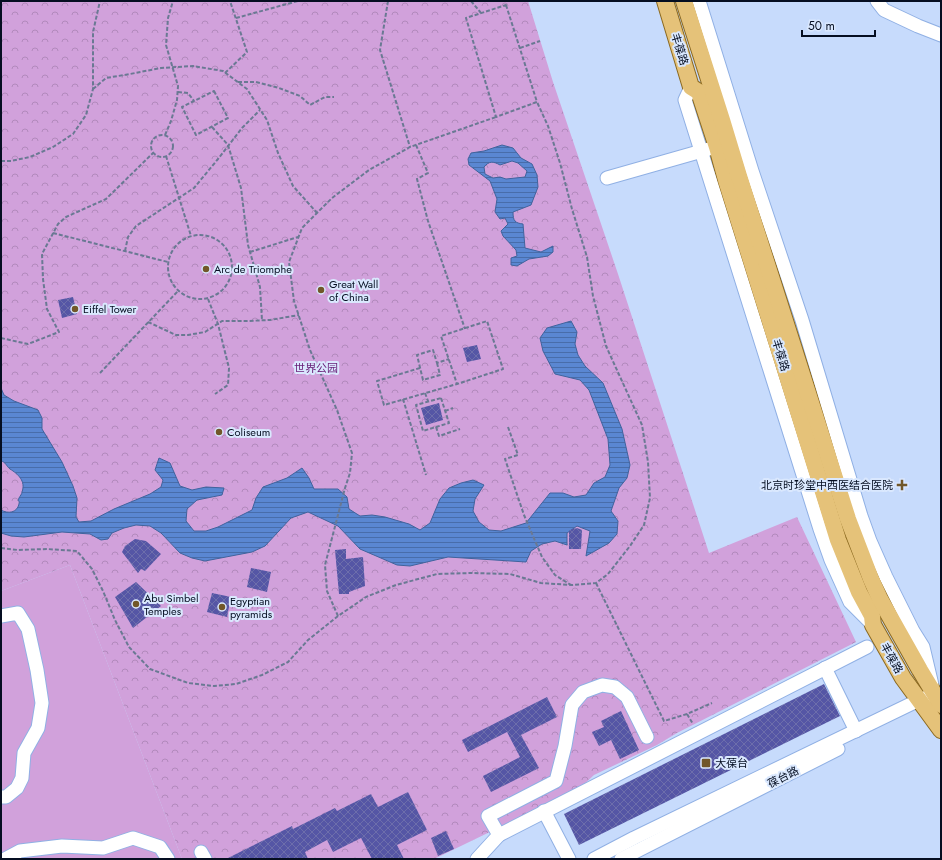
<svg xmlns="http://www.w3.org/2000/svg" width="942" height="860" viewBox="0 0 942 860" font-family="Jost,'Noto Sans SC',sans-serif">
<defs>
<pattern id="forest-crowns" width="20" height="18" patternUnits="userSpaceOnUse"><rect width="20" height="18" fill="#d1a1db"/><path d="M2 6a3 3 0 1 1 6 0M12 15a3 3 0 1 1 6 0" fill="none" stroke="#b289bc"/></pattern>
<pattern id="water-rules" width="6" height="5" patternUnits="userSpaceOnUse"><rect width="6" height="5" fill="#5a87d2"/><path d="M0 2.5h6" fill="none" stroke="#486daa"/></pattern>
<pattern id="building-cross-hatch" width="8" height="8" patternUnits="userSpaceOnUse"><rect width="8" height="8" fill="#5556a5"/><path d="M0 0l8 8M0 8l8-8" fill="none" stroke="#6d6eab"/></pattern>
</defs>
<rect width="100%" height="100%" fill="#c7dbfc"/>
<!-- grass -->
<polygon fill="#d1a1db" points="70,565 182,859 1,859 1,591"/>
<!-- forest -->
<polygon fill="url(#forest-crowns)" points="1,1 528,1 553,82 618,274 709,553 797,517 856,642 677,733 657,745 594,775 579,789 434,859 182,859 70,565 1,591"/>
<!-- water -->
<g fill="url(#water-rules)" stroke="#40639d" fill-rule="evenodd">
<path d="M 502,145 L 513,148 L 521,158 L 532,164 L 537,175 L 538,187 L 531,205 L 513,212 C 513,221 515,223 523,224 L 525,248 L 541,252 L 553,246 L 553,252 L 548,256 L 529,259 L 517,266 L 511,265 L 511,258 L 517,256 L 516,250 L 503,236 L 501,231 L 508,224 L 505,218 L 500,219 L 495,212 L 497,199 L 490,181 L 469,165 L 468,159 L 471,153 L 484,151 ZM 512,161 L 518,163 L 527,171 L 525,177 L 506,179 L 500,177 L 493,178 L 485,174 L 484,167 C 489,161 493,161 500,165 Z"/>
<path d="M 571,321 L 577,332 L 575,344 L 578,355 L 585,366 L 603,383 L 622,429 L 630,465 L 627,478 L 619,488 L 611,511 L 618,521 L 617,534 L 609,543 L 586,556 L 590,531 L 577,526 L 567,533 L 567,545 L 555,541 L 542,544 L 531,551 L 526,562 L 448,557 L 410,566 L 397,565 L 360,549 L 338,526 L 308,512 L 291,518 L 265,546 L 252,552 L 205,561 L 192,558 L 180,553 L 161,533 L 150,526 L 136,525 L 124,528 L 112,533 L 108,539 L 101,540 L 90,534 L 62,532 L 24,537 L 11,536 L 1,533 L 1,510 C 8,514 17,513 19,504 C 20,498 17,504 19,498 C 20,496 22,494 22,492 C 26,481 18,474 10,469 C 6,466 6,462 1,461 L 1,388 L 4,395 L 14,401 L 38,410 L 42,418 L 42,429 L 62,462 L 73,486 L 77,498 L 76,517 L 79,522 L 91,521 L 114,509 L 150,494 L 161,487 L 163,480 L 155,470 L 159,458 L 170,463 L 180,486 L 192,490 L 206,487 L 224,488 L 222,495 L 197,500 L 187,509 L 186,521 L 194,531 L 206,531 L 218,527 L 252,510 L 256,498 L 263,487 L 287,478 L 302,468 L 309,478 L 314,489 L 338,489 L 347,497 L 349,509 L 360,516 L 372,515 L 385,517 L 409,524 L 420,530 L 430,523 L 440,499 L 449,488 L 461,483 L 473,480 L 484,485 L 475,499 L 473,511 L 479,522 L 489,530 L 501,531 L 526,523 L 550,493 L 563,493 L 574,497 L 586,495 L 594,483 L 605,477 L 610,465 L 608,439 L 589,390 L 580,380 L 555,374 L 543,351 L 540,338 L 547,328 Z"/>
</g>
<!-- building -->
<g fill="url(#building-cross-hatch)">
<polygon points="73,297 77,314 62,318 58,300"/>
<polygon points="477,345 481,359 467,362 463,348"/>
<polygon points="439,403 443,420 426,425 421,408"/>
<polygon points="577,528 582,530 581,549 569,549 569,531 572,529"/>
<polygon points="135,539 146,541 161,554 145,571 141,569 138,573 122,552 125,546"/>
<polygon points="346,549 346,559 363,557 365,586 349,592 349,594 339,594 335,550"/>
<polygon points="251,568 271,572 267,592 247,587"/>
<polygon points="136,582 161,606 133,628 115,597"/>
<polygon points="212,593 231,597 227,617 207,612"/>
<polygon points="824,684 840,716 579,845 564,814"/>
<polygon points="547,697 557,717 521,735 539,768 491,792 483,776 520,757 507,732 468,752 462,740"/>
<polygon points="621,711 639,750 620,759 611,740 599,746 592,732 604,727 601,721"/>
<polygon points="408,792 427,830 397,845 404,859 372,859 361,838 333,852 327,840 305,852 308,859 226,859 292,826 293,829 335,808 337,811 371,794 378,807"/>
<polygon points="446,831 454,849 438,856 431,838"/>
</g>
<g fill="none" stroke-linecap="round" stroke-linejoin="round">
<defs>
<g id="minor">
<polyline points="699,1 752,171 802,320 861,516 870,541 886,577 913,631 923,647 932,685"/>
<polyline points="877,1 884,10 918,26 941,35"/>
<polyline points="691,87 685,100 820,529 831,560 850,602 873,625"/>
<polyline points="607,178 709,149"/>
<polyline points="1,616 18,613 28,629 37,670 42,703 38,728 24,753 22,778 17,788 6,797 1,797"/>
<polyline points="825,668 856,731"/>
<polyline points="544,811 569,859"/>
<polyline points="499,835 867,647"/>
<polyline points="201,852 205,859"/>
<polyline points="5,859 20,851 62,846 103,848 133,838 160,847 168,859"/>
<polyline points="477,859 499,835 488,816 556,781 565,746 572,705 583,692 602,685 615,687 627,697 647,737"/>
<polyline points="594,859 634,838 919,700 927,697"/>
<polyline points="621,859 838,749"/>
</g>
<g id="major">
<polyline points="665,1 691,87 699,92 717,147 726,180 838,540 859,592 872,616 873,625 903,678 941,730"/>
<polyline points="684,1 722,120 739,176 848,519 871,579 880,599 920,670 941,705"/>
</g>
</defs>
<!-- minor casing -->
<use href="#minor" stroke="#90b0e4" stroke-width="15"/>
<!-- major casing -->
<use href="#major" stroke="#8b6920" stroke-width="18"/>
<!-- path -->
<g stroke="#6a7993" stroke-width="2" stroke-dasharray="4 2" stroke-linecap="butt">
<polyline points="388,1 380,50 410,147"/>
<polyline points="471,1 481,13"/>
<polygon points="506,5 537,102 496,117 466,18"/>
<polyline points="236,18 298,1"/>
<polyline points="520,48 540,41"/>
<polyline points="225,73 247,52 230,1"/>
<polyline points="238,82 256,82 279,88 300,96 310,105 325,97 334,97"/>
<polyline points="93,89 106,78 130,74 161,68 193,66 223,71 247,89 267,120 278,153 293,186 317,213"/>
<polygon points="214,91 228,118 196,135 182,107"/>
<polyline points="178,92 188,93 194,101"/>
<polyline points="212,127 228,145 241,188 248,245 260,287 262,320"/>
<circle cx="162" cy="146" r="11"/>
<polyline points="165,135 171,121 177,100 178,86 166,45 168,18 173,1"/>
<polyline points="416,145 428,173 417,179 428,221 465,329"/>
<polyline points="166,156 191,236"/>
<polyline points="1,161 11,161 30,157 53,147 73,134 86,115 93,89 93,32 100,1"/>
<polyline points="53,233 168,262"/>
<circle cx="200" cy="267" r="32"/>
<polyline points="125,251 128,237 136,226 194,188 218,159 242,128 260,110"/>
<polyline points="250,252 298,237"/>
<polyline points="208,299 218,324 229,368 228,385 215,394"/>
<polyline points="148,322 176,335 188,335 205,332 222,321 247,321 270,320 299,315"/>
<polyline points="1,338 28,344 59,332 47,309 43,279 42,254 58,224 66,217 106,199 153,153"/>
<polyline points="437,363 440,375 423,380 417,355 433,350 437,363 449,359"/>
<polyline points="420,368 377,381 384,405 457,384 503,369 487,321 441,336 457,384"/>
<polyline points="100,373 178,291"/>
<polyline points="425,393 428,401"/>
<polygon points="441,398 449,423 423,431 416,405"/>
<polyline points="403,399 426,475"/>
<polyline points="445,411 453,408"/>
<polyline points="436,427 439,436 460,429"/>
<polyline points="508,427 518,455 505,459 524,515 542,557 555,575 571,585"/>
<polyline points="1,548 18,550 47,549 77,551 92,569 103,591 115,620 129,647 150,669 188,683 214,686 236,684 262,675 288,662 308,640 338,616 366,597 396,585 437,574 471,573 510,574 541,583 572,585 596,583 608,574 630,546 644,525 650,498 648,462 642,425 606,346 593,296 587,257 572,209 560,163 548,126 537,102"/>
<polyline points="596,583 664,721 687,714 712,703"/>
<polyline points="338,616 327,591 325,565 345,488 350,473 352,453 337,410 310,350 294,301 289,262 302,228 332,198 369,170 410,147 496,117"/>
<polyline points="687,714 693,724"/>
</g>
<!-- minor -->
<use href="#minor" stroke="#fff" stroke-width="13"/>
<!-- major -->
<use href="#major" stroke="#e5c279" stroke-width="16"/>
</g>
<!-- markers -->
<g fill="#715729" stroke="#dae8fe" stroke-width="1.5">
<circle cx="206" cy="269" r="4"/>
<circle cx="321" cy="290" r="4"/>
<circle cx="75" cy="309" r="4"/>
<circle cx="219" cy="432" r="4"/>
<path d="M900 479h4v4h4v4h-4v4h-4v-4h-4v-4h4z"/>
<circle cx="136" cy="604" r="4"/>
<circle cx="222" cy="607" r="4"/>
<rect x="701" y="758" width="10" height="10" rx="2"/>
</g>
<g text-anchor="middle" stroke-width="4" stroke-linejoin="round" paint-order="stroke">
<!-- street labels -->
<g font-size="11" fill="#050e21" stroke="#dae8fe">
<text transform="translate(680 49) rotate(73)" y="4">丰葆路</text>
<text transform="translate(781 355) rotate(73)" y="4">丰葆路</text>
<text transform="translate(892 658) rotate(61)" y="4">丰葆路</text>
<text transform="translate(783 777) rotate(-27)" y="4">葆台路</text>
</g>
<!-- poi labels -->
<g font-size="11" fill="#050e21" stroke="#dae8fe" text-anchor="start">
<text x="214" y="273">Arc de Triomphe</text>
<text x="329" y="288">Great Wall<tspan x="329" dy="13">of China</tspan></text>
<text x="83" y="313">Eiffel Tower</text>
<text x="227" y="436">Coliseum</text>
<text x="893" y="489" text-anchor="end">北京时珍堂中西医结合医院</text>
<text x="144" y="602">Abu Simbel<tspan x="144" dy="13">Temples</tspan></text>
<text x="230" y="605">Egyptian<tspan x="230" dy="13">pyramids</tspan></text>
<text x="715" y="767">大葆台</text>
</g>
<!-- park labels -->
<g font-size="11" fill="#671c76" stroke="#dae8fe">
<text x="316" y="372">世界公园</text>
</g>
</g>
<!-- border -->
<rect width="942" height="860" fill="none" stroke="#050e21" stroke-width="4"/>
<!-- scale -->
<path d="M802 30v6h73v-6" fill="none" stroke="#050e21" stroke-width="2"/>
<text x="808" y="30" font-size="12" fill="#050e21" stroke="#dae8fe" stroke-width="3" paint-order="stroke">50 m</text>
</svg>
